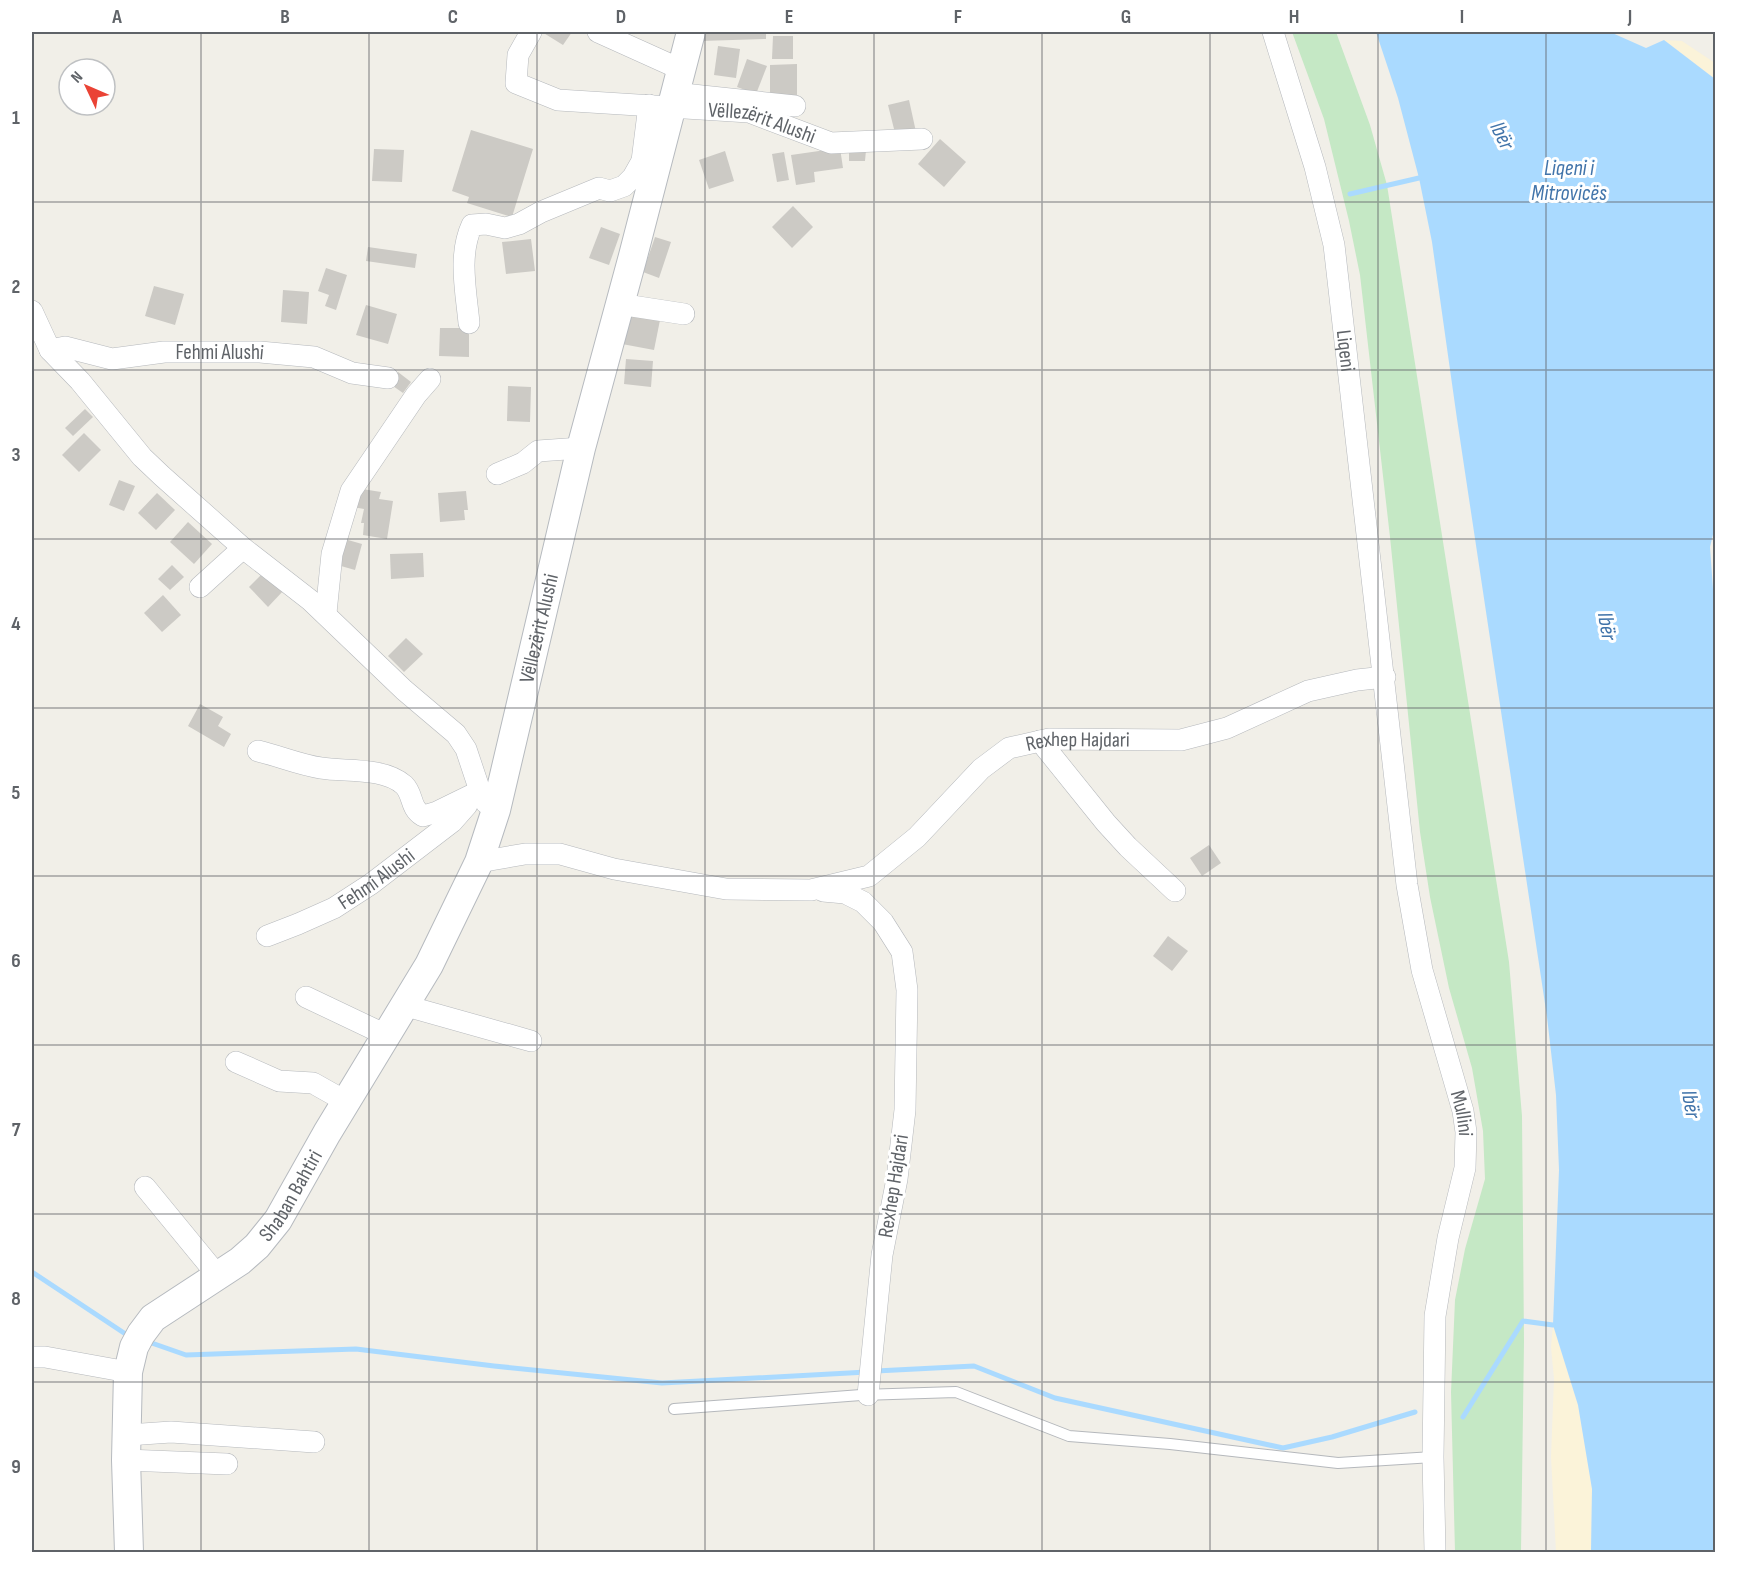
<svg xmlns="http://www.w3.org/2000/svg" width="1747" height="1584" viewBox="0 0 1747 1584" font-family="'Sofia Sans Condensed',sans-serif">
<rect width="100%" height="100%" fill="#f1efe8"/>
<!-- green -->
<polygon fill="#c5e8c5" points="1292,32 1336,32 1370,125 1387,185 1509,962 1522,1116 1524,1342 1521,1552 1455,1552 1451,1392 1455,1300 1465,1249 1485,1179 1483,1131 1472,1068 1449,988 1430,897 1420,832 1390,537 1360,275 1349,221 1324,119"/>
<!-- sand -->
<g fill="#fbf3d9">
<polygon points="1664,40 1682,41 1715,63 1715,79"/>
<polygon points="1553,1325 1578,1405 1592,1489 1591,1552 1556,1552 1551,1457 1554,1379 1551,1347"/>
</g>
<!-- water -->
<polygon fill="#aadaff" points="1376,32 1610,32 1646,48 1664,40 1715,79 1716,522 1710,547 1716,631 1715,1552 1591,1552 1592,1489 1578,1405 1553,1325 1559,1170 1556,1095 1547,1017 1457,419 1432,242 1419,178 1398,98"/>
<g fill="none" stroke-linecap="round" stroke-linejoin="round">
<!-- stream -->
<g stroke="#aadaff" stroke-width="5">
<polyline points="1350,194 1419,178"/>
<polyline points="32,1272 124,1333 131,1336"/>
<polyline points="146,1341 186,1355 356,1349 494,1366 662,1383 867,1372"/>
<polyline points="876,1371 974,1366 1055,1398 1283,1448 1332,1437 1415,1412"/>
<polyline points="1463,1417 1523,1321 1553,1325"/>
</g>
</g>
<!-- building -->
<g fill="#cccac5">
<polygon points="542,32 572,32 563,45"/>
<polygon points="701,32 766,32 766,39 701,41"/>
<polygon points="773,36 793,36 793,59 772,59"/>
<polygon points="718,46 740,49 736,78 714,75"/>
<polygon points="747,59 767,66 756,94 737,87"/>
<polygon points="797,64 797,95 770,96 770,65"/>
<polygon points="909,100 916,132 896,137 888,105"/>
<polygon points="471,130 533,149 512,217 467,203 469,197 452,191"/>
<polygon points="940,139 966,162 944,187 918,164"/>
<polygon points="840,148 843,168 814,172 815,182 796,185 791,155"/>
<polygon points="374,149 404,150 402,182 372,181"/>
<polygon points="849,150 866,150 865,161 849,161"/>
<polygon points="725,151 734,181 709,189 699,160"/>
<polygon points="784,152 789,180 777,182 772,154"/>
<polygon points="793,206 813,227 792,248 772,227"/>
<polygon points="601,227 620,234 609,265 589,258"/>
<polygon points="655,237 671,242 659,278 643,272"/>
<polygon points="531,239 535,271 506,274 502,242"/>
<polygon points="368,247 417,254 415,268 366,261"/>
<polygon points="326,268 347,275 336,310 325,306 329,295 318,291"/>
<polygon points="154,286 184,294 175,325 145,316"/>
<polygon points="283,290 309,292 307,324 281,322"/>
<polygon points="366,305 397,314 388,344 356,335"/>
<polygon points="628,314 660,320 654,350 622,344"/>
<polygon points="440,328 469,328 469,357 439,356"/>
<polygon points="626,359 653,361 651,387 624,384"/>
<polygon points="398,372 411,382 403,393 390,384"/>
<polygon points="508,386 531,387 530,422 507,421"/>
<polygon points="85,409 93,417 73,436 65,428"/>
<polygon points="84,433 101,450 79,472 62,455"/>
<polygon points="119,480 135,486 124,511 109,505"/>
<polygon points="356,488 381,492 379,499 393,501 387,539 363,535 364,523 361,523 364,509 353,507"/>
<polygon points="466,491 468,510 464,510 465,520 440,522 438,493"/>
<polygon points="157,493 175,510 156,530 138,513"/>
<polygon points="188,522 212,544 194,564 170,542"/>
<polygon points="341,538 362,544 355,570 334,564"/>
<polygon points="423,553 424,577 391,579 390,554"/>
<polygon points="172,565 184,577 170,590 158,579"/>
<polygon points="265,571 284,590 268,607 249,587"/>
<polygon points="163,595 181,615 162,632 144,613"/>
<polygon points="406,638 423,654 404,672 388,656"/>
<polygon points="200,704 223,717 218,726 231,734 224,747 188,726"/>
<polygon points="1209,845 1221,863 1202,876 1190,858"/>
<polygon points="1168,936 1188,951 1172,971 1153,956"/>
</g>
<g fill="none" stroke-linecap="round" stroke-linejoin="round">
<defs>
<polyline id="lane" points="674,1409 861,1395 956,1392 1069,1436 1170,1444 1338,1463 1433,1457"/>
<g id="street">
<path id="s1" d="M 531,32 L 518,55 L 516,83 L 558,100 L 749,112 L 831,143 L 922,139"/>
<polyline points="598,32 680,69"/>
<path id="s2" d="M 1273,32 L 1315,167 L 1334,245 L 1407,885 L 1422,970 L 1463,1111 L 1466,1132 L 1465,1168 L 1448,1238 L 1435,1316 L 1433,1457 L 1435,1552"/>
<polyline points="674,93 795,106"/>
<polyline points="619,304 684,314"/>
<polyline points="32,311 50,350 80,381 142,457 162,476 243,548 310,600 404,690 456,734 466,749 481,794 486,803 496,810"/>
<path d="M 469,323 C 466,291 458,255 472,225 L 486,224 L 505,228 L 519,224 L 541,212 L 599,188 L 610,191 L 624,186 L 633,177 L 642,161 L 649,105"/>
<path id="s3" d="M 50,350 L 65,347 L 112,359 L 164,352 L 260,352 L 314,357 L 352,373 L 388,378"/>
<polyline points="497,474 523,463 538,451 581,448"/>
<polyline points="200,587 243,548"/>
<polyline points="326,613 332,554 351,491 416,395 430,379"/>
<polyline points="1040,741 1106,823 1128,847 1175,891"/>
<path d="M 258,751 C 279,756 300,765 321,768 C 346,772 383,767 404,785 C 414,795 409,807 423,816 L 437,812 L 480,791"/>
<path id="s4" d="M 479,862 L 525,854 L 560,854 L 614,869 L 726,889 L 811,890 L 869,876 L 917,837 L 981,769 L 1009,748 L 1049,739 L 1181,740 L 1227,728 L 1308,691 L 1357,680 L 1385,677"/>
<polyline points="823,891 845,893 863,902 883,922 902,952 907,990 905,1110 897,1179 882,1255 868,1395"/>
<path id="s5" d="M 267,936 L 298,924 L 334,908 L 371,884 L 452,822 L 467,805 L 468,798"/>
<polyline points="306,997 386,1035"/>
<polyline points="403,1005 531,1041"/>
<polyline points="236,1062 279,1081 313,1083 345,1101"/>
<polyline points="145,1187 218,1276"/>
<polyline points="32,1357 45,1357 128,1372"/>
<polyline points="128,1435 171,1432 314,1442"/>
<polyline points="126,1460 227,1464"/>
</g>
<g id="secondary">
<path id="s6" d="M 129,1552 L 126,1460 L 128,1372 L 134,1347 L 141,1334 L 153,1318 L 240,1261 L 257,1246 L 278,1220 L 327,1133 L 429,965 L 479,862 L 496,810 L 581,448 L 633,256 L 691,32"/>
</g>
</defs>
<!-- lane casing -->
<use href="#lane" stroke="#b5b8bc" stroke-width="12"/>
<!-- street casing -->
<use href="#street" stroke="#b5b8bc" stroke-width="22"/>
<!-- secondary casing -->
<use href="#secondary" stroke="#b6babf" stroke-width="30"/>
<!-- lane -->
<use href="#lane" stroke="#fff" stroke-width="10"/>
<!-- street -->
<use href="#street" stroke="#fff" stroke-width="21"/>
<!-- secondary -->
<use href="#secondary" stroke="#fff" stroke-width="28"/>
</g>
<!-- grid -->
<path fill="none" stroke="#5f6368" stroke-width="1.5" stroke-opacity="0.55" d="M 201,32 L 201,1552M 369,32 L 369,1552M 537,32 L 537,1552M 705,32 L 705,1552M 874,32 L 874,1552M 1042,32 L 1042,1552M 1210,32 L 1210,1552M 1378,32 L 1378,1552M 1546,32 L 1546,1552M 32,202 L 1716,202M 32,370 L 1716,370M 32,539 L 1716,539M 32,708 L 1716,708M 32,876 L 1716,876M 32,1045 L 1716,1045M 32,1214 L 1716,1214M 32,1382 L 1716,1382"/>
<g text-anchor="middle" stroke-width="6" stroke-linejoin="round" paint-order="stroke">
<!-- street labels -->
<g font-size="21" fill="#5f6368" stroke="#fff">
<text dy="7" stroke="none"><textPath href="#s1" startOffset="306">Vëllezërit Alushi</textPath></text>
<text dy="7" stroke="none"><textPath href="#s2" startOffset="328">Liqeni</textPath></text>
<text dy="7" stroke="none"><textPath href="#s3" startOffset="172">Fehmi Alushi</textPath></text>
<text dy="7" stroke="none"><textPath href="#s6" startOffset="1053">Vëllezërit Alushi</textPath></text>
<text dy="7" stroke="none"><textPath href="#s4" startOffset="656">Rexhep Hajdari</textPath></text>
<text dy="7" stroke="none"><textPath href="#s5" startOffset="124">Fehmi Alushi</textPath></text>
<text dy="7" stroke="none"><textPath href="#s2" startOffset="1101">Mullini</textPath></text>
<text transform="translate(893 1186) rotate(-81)" y="7">Rexhep Hajdari</text>
<text dy="7" stroke="none"><textPath href="#s6" startOffset="428">Shaban Bahtiri</textPath></text>
</g>
<!-- water labels -->
<g font-size="22" font-style="italic" fill="#4174aa" stroke="#fff">
<text transform="translate(1503 135) rotate(64)" y="8">Ibër</text>
<text x="1569" y="175">Liqeni i<tspan x="1569" dy="25">Mitrovicës</tspan></text>
<text transform="translate(1608 626) rotate(80)" y="8">Ibër</text>
<text transform="translate(1692 1104) rotate(80)" y="8">Ibër</text>
</g>
</g>
<!-- border -->
<rect width="1747" height="1584" fill="none" stroke="#ffffff" stroke-width="66"/>
<!-- north arrow -->
<g transform="translate(87 87) rotate(314)"><circle r="28" fill="#ffffff" stroke="#bfc1c3" stroke-width="1.5"/>
<path d="M0-4.5L10 22L0 15L-10 22Z" fill="#ea4335"/>
<text y="-9" font-size="16" font-weight="bold" text-anchor="middle" fill="#5f6368">N</text>
</g>
<rect x="33" y="33" width="1681" height="1518" fill="none" stroke="#5f6368" stroke-width="2"/>
<g font-size="20" text-anchor="middle" font-weight="bold" fill="#5f6368">
<text x="117" y="23">A</text>
<text x="285" y="23">B</text>
<text x="453" y="23">C</text>
<text x="621" y="23">D</text>
<text x="789" y="23">E</text>
<text x="958" y="23">F</text>
<text x="1126" y="23">G</text>
<text x="1294" y="23">H</text>
<text x="1462" y="23">I</text>
<text x="1630" y="23">J</text>
<text x="16" y="124">1</text>
<text x="16" y="293">2</text>
<text x="16" y="461">3</text>
<text x="16" y="630">4</text>
<text x="16" y="799">5</text>
<text x="16" y="967">6</text>
<text x="16" y="1136">7</text>
<text x="16" y="1305">8</text>
<text x="16" y="1473">9</text>
</g>
</svg>
